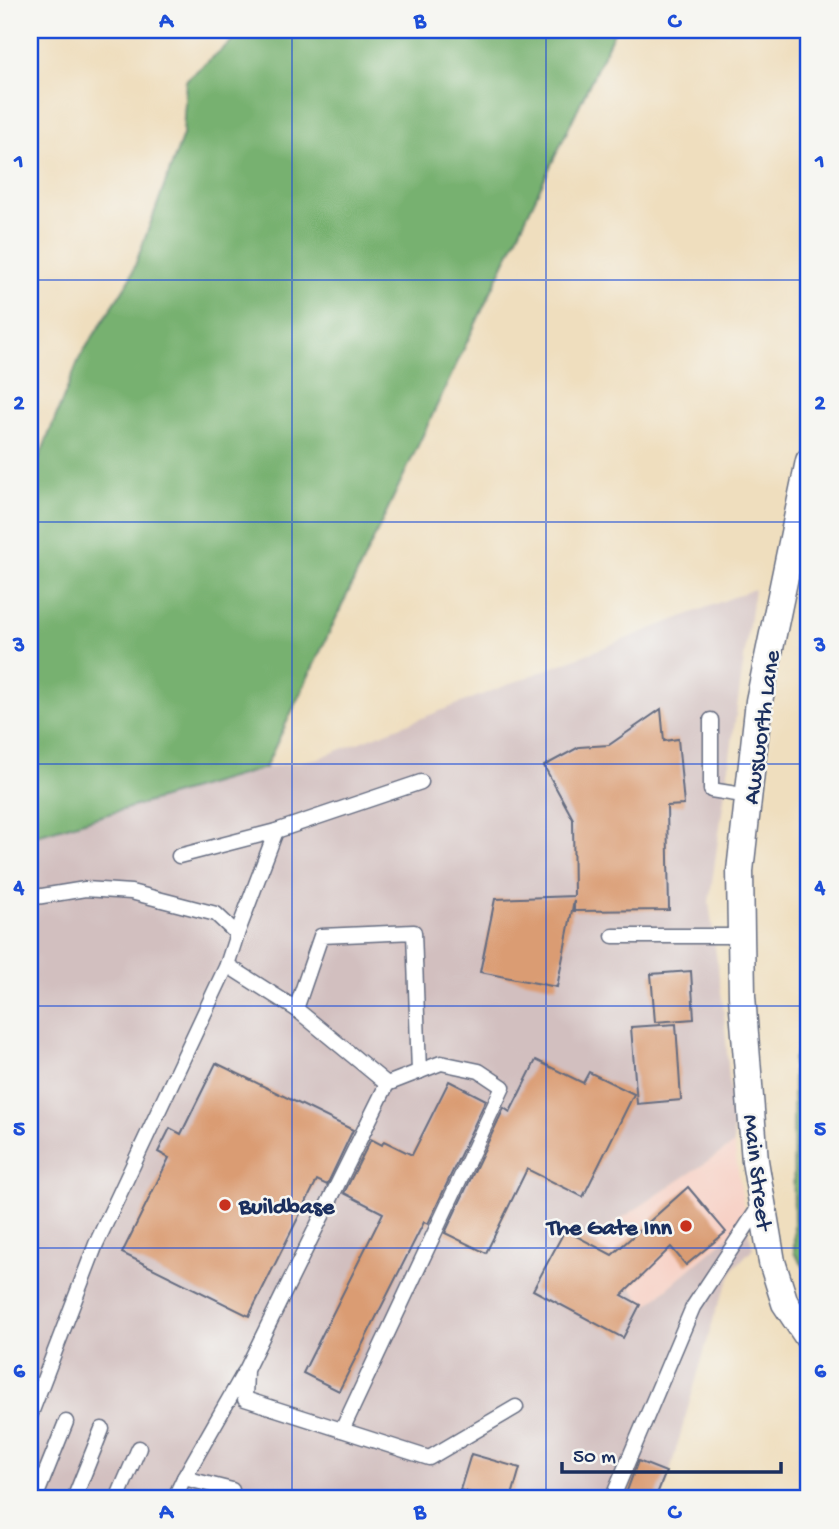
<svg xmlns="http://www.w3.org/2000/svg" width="839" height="1529" viewBox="0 0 839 1529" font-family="'Gochi Hand',sans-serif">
<rect width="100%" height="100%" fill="#f6f6f2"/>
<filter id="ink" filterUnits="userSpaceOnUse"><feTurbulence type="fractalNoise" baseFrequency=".0143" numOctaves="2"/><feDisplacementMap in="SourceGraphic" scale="14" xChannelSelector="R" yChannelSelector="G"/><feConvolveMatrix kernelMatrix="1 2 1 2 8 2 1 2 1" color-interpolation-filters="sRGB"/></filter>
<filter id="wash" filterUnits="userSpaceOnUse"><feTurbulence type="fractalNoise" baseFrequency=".00686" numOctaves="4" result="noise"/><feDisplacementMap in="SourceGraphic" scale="28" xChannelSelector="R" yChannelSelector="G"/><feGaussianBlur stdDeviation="1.57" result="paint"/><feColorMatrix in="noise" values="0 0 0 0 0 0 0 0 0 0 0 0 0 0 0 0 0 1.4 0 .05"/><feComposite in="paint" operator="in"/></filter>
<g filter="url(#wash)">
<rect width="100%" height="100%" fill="#efdebe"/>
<!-- built -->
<polygon fill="#f7d1c6" points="734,1144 746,1221 646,1307 592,1238"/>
<!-- industrial -->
<polygon fill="#d2bfbf" points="754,589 709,903 724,1013 734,1144 592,1238 646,1307 746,1221 753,1248 735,1267 716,1310 662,1499 30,1499 30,837 265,768 319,758"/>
<!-- forest -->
<g fill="#77b170" stroke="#497067" stroke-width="2">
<polygon points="245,30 615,30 265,768 30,837 30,481 80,357 130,279 183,135 186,80"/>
<polygon points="809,1035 809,1274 794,1253 793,1059"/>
</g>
<g id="blocks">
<!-- building -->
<g fill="#da9c73">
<polygon points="661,709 664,741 678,739 684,805 667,806 669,910 574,911 574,900 557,987 480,972 495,899 574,896 573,819 544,766 579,747 609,745"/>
<polygon points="691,971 694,1019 655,1022 651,974"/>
<polygon points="676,1024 681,1100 637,1104 631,1027"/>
<polygon points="536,1060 583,1083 589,1072 634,1094 583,1197 527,1169 486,1253 445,1233 504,1108 510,1112"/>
<polygon points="216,1063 353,1130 327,1185 317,1180 249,1316 122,1253 169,1158 158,1152 170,1128 181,1134"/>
<polygon points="449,1081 486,1100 428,1224 424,1222 339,1391 303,1373 383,1213 344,1193 371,1139 382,1145 384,1141 412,1155"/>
<polygon points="688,1187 726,1232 686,1265 671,1247 622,1295 640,1305 623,1338 533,1290 565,1230 612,1255"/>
<polygon points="471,1454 520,1468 511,1499 492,1499 460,1490"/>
<polygon points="638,1461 666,1472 655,1499 624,1499"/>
</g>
</g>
</g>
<g filter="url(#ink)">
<use href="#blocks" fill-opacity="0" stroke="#656c80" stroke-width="2"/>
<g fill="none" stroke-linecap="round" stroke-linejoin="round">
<defs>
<g id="lane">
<polyline points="711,720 711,790 749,796"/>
<polyline points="179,856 276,831"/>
<polyline points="30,898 85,889 131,892 216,914 237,934 227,965 96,1244 30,1416"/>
<polyline points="237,934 276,831 421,782"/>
<polyline points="613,936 741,936"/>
<polyline points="227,965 296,1009 387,1084 246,1370 245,1399 429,1458 516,1407"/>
<polyline points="296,1009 321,936 414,932 419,1072"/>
<polyline points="342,1430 503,1087 479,1071 441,1063 387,1084"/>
<polyline points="184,1478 244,1373"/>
<polyline points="35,1499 66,1422"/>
<polyline points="74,1499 102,1429"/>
<polyline points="117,1499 139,1448"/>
<polyline points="174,1499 184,1478 232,1490 229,1499"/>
<polyline points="612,1499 693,1307 761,1204"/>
</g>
<polyline id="street" points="809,461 759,701 740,871 742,996 755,1161 772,1262 785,1303 809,1339"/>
</defs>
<!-- lane casing -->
<use href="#lane" stroke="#656c80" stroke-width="17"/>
<!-- street casing -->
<use href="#street" stroke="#656c80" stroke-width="29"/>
<!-- lane -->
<use href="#lane" stroke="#fff" stroke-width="14"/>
<!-- street -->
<use href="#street" stroke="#fff" stroke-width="26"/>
</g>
</g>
<!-- grid -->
<path fill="none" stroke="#1d4ed8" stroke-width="2" stroke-opacity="0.55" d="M 292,30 L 292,1499M 546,30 L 546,1499M 30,280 L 809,280M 30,522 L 809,522M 30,764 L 809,764M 30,1006 L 809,1006M 30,1248 L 809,1248"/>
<!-- markers -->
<g fill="#c8321e" stroke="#f6f6f2" stroke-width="2.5">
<circle cx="225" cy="1205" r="7"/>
<circle cx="686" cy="1226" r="7"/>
</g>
<g text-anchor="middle" stroke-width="5" stroke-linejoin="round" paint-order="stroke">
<!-- street labels -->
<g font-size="24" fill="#1b2f5e" stroke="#f6f6f2">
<text transform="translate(760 727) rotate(-82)" y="8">Awsworth Lane</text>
<text transform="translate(759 1172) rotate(83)" y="8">Main Street</text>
</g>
<!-- poi labels -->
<g font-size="24" font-weight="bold" fill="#1b2f5e" stroke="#f6f6f2" text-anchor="start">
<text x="239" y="1213">Buildbase</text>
<text x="672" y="1234" text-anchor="end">The Gate Inn</text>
</g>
</g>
<!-- margin -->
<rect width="839" height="1529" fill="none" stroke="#f6f6f2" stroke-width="77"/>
<!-- scale -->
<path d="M562 1462v10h219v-10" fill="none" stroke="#1b2f5e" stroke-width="3.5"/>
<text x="573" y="1462" font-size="21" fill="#1b2f5e" stroke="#f6f6f2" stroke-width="5" paint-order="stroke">50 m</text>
<rect x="38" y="38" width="762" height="1452" fill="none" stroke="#1d4ed8" stroke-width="2.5"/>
<g font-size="23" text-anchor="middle" font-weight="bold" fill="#1d4ed8">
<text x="166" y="27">A</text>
<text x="420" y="27">B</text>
<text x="674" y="27">C</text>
<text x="19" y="167">1</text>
<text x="820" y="167">1</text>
<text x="19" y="409">2</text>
<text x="820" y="409">2</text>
<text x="19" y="651">3</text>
<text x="820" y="651">3</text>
<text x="19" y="893">4</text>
<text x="820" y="893">4</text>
<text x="19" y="1135">5</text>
<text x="820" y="1135">5</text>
<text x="19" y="1377">6</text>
<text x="820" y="1377">6</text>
<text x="166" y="1518">A</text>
<text x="420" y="1518">B</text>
<text x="674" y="1518">C</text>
</g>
</svg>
